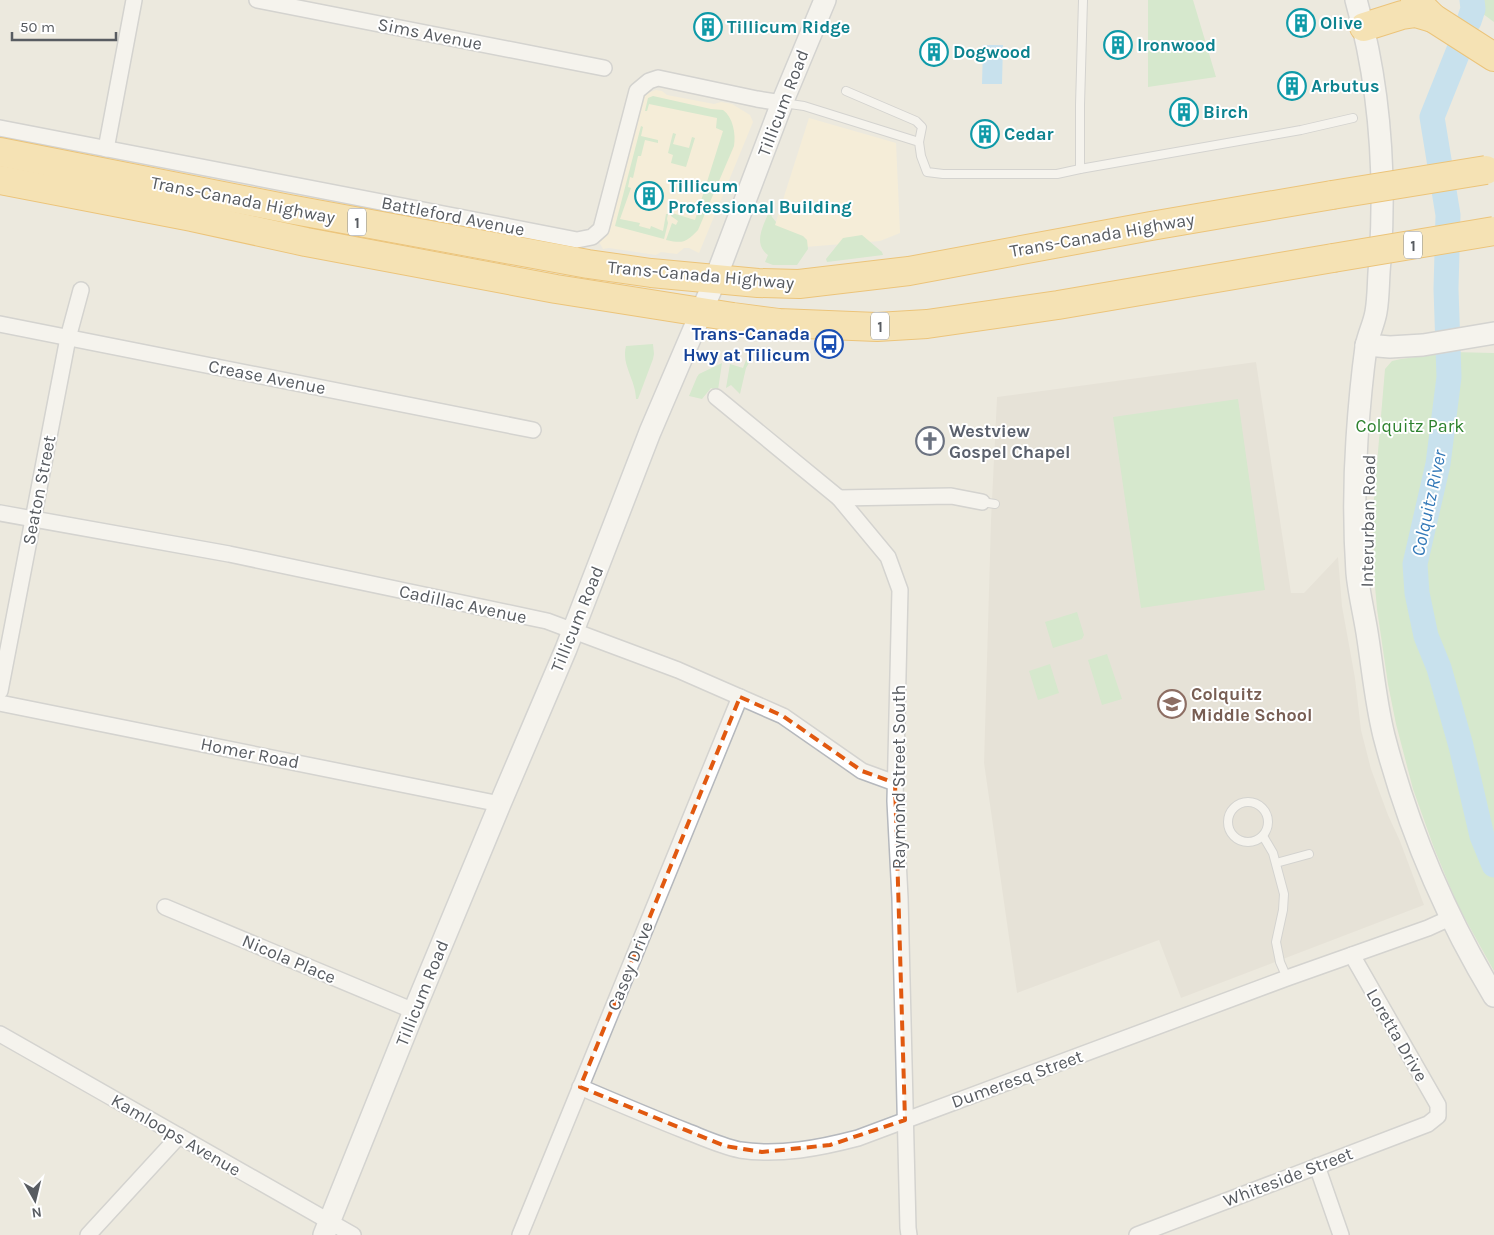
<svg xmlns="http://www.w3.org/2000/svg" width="1494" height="1235" viewBox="0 0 1494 1235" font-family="Karla,sans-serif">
<rect width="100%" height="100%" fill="#ece9de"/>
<!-- commercial -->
<g fill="#fff2d0">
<polygon points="656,90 662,91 667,95 714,104 721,102 732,104 750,115 753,122 699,253 689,248 684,248 677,254 661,252 656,255 609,248 603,249 598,240 641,98 645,94"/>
<polygon points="809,118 896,143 900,233 880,241 767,250"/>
</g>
<!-- education -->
<polygon fill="#dedacf" points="1256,362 1291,593 1304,593 1338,557 1342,606 1355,678 1361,730 1371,769 1388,815 1400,841 1424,905 1181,998 1159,940 1017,993 984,763 991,520 997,397"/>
<!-- green -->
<g fill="#bae6b8">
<polygon points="1148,0 1193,0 1216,77 1148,87"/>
<polygon points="1464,0 1494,0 1494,22"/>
<path d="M 653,96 L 711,109 L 723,110 C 733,117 736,134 734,146 L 698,230 C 686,242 684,244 666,240 L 672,223 L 676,225 L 678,221 L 671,216 L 672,213 L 695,220 L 723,131 L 716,128 L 717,118 L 649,104 L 647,111 L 645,111 L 648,98 Z"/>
<polygon points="641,126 643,127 641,136 658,140 658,143 645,140 641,156 638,156 633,178 630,177 628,187 631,188 620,219 640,223 639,226 650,229 651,226 663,231 666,214 668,214 667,219 668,223 664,239 615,226"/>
<polygon points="673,133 676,134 673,144 689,148 692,137 695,138 686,167 671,163 673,155 668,153"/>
<path d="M 770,209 L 772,217 L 776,222 L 775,225 L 803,236 L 807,240 L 808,249 L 797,265 L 773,265 L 765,262 L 768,255 C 752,243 764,225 770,209 Z"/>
<polygon points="862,235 882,252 883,255 827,262 826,259 843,238"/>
<path d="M 653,344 L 654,354 L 653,359 L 638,399 L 636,399 C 636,380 621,365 626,346 Z"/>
<polygon points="1452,352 1494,353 1494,971 1458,906 1434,848 1413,789 1396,724 1388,684 1377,609 1374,575 1373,510 1385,369 1392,361 1401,359"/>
<polygon points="746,360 750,361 746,368 740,394 731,385 726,388 730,364 743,368"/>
<polygon points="722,363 718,390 715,390 711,388 702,399 689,396 697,377 699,374"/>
<polygon points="1238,399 1265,590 1141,608 1113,417"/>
<polygon points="1077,612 1084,635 1082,639 1053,648 1045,622"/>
<polygon points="1107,654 1122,699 1102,705 1088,660"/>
<polygon points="1050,664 1059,693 1038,700 1029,671"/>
</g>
<!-- water -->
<polygon fill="#9bd8ff" points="983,45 1003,45 1002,84 982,84"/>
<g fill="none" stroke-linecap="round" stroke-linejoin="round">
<!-- river -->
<g stroke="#9bd8ff" stroke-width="25">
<polyline points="1469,21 1473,9 1472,0"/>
<polyline points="1460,47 1432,117 1448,215 1446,289 1449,377 1438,464 1415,564 1417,593 1426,636 1439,668 1461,746 1482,836 1494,865"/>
</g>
<defs>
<g id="lane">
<polyline points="846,91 916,121 922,127 919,142"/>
<polyline points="783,103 804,106 919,142 921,156 927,172 943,174 1057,174 1080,169 1301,130 1353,118"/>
<polyline points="1080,169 1080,105 1083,0"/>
<polyline points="982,502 995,504"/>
<circle cx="1248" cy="822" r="20"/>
<polyline points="1263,836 1273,853 1284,894 1283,910 1276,942 1280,962 1287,978"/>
<polyline points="1276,863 1309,854"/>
</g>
<g id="street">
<polyline points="257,0 604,68"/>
<polyline points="0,128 577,240 592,237 601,229 637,91 649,81 658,78 757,99 782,103"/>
<polyline points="106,149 134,0"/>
<polyline points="0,324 533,430"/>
<polyline points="716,397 839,498 888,557 900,590 895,801 900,898 908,1228 909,1235"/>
<polyline points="839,498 951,496 982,502"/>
<polyline points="0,513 229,554 547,621 678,670 783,716 862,771 895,783"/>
<polyline points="0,691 68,338 81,290"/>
<polyline points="0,703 500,804"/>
<polyline points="165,907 414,1011"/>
<polyline points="0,1034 353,1235"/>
<path d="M 580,1087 C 615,1102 650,1117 686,1131 C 704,1138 721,1146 740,1150 C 779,1156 820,1148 858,1138 L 1287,978 L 1428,928 L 1450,918"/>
<polyline points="1317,1166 1341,1235"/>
<polyline points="88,1235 179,1136"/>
<polyline points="520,1235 740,697"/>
<polyline points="1137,1235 1428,1124 1438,1116 1438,1105 1352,955"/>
</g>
<g id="secondary">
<path d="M 1356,0 C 1380,85 1386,173 1380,261 C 1378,277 1379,295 1376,312 C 1374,324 1368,335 1366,347 C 1362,376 1359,409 1357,439 C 1354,484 1354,529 1357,573 C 1359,595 1365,617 1368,639 C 1373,672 1376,704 1384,736 C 1408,828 1445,915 1494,996"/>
<polyline points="1366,345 1390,347 1423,345 1494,333"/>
<polyline points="324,1235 414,1011 500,804 566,649 650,432 715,280 782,103 825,0"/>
</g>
<g id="highway">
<polyline points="1415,0 1433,18 1494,57"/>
<polyline points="1364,27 1402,15 1416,13 1433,18"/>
<polyline points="0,152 289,209 588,264 651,273 758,283 799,284 909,271 1151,226 1332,195"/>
<polyline points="0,180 192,217 306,242 556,289 733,317 779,323 877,327 927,324 1058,305 1333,258"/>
</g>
</defs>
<!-- lane casing -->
<use href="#lane" stroke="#b5b8bd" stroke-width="10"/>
<!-- street casing -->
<use href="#street" stroke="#b5b8bd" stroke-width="18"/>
<!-- secondary casing -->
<use href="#secondary" stroke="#b5b9bf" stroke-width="24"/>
<!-- highway casing -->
<use href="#highway" stroke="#ea9700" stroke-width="30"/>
<!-- lane -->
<use href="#lane" stroke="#fff" stroke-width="8"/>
<!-- street -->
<use href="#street" stroke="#fff" stroke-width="15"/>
<!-- secondary -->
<use href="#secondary" stroke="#fff" stroke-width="21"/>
<!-- highway -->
<use href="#highway" stroke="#ffda82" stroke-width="28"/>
<defs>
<g id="highway-bridge">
<polyline points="1332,195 1486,170"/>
<polyline points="1333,258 1494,231"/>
</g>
</defs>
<!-- highway-bridge casing -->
<use href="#highway-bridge" stroke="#ea9700" stroke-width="30" stroke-linecap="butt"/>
<!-- highway-bridge -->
<use href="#highway-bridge" stroke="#ffda82" stroke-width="28"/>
</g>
<!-- marked area -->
<path d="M0 0H1494V1235H0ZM 740,697 L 783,716 L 862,771 L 895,783 L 905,1120 L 830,1145 L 762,1152 L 725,1146 L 580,1087 Z" fill="#ece9de" fill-opacity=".55" fill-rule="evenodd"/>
<path fill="none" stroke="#e15910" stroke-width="4" stroke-dasharray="10 6" stroke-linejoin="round" d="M 740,697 L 783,716 L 862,771 L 895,783 L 905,1120 L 830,1145 L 762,1152 L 725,1146 L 580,1087 Z"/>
<!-- icons -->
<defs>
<symbol id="building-ring" viewBox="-11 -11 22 22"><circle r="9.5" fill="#fff" stroke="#0f9aa8" stroke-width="1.5"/><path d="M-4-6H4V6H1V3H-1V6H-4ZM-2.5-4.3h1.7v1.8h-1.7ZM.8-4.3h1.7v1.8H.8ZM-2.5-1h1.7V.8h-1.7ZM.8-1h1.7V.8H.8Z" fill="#0f9aa8"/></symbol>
<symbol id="bus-ring" viewBox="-11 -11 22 22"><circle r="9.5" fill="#fff" stroke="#1a4fb4" stroke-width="1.5"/><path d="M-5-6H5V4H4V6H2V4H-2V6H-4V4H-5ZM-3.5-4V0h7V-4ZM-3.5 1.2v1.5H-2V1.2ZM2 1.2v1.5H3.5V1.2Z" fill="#1a4fb4"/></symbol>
<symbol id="church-ring" viewBox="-11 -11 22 22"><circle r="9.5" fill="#fff" stroke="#6b7280" stroke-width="1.5"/><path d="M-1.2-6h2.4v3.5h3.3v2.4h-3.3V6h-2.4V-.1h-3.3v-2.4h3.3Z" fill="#6b7280"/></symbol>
<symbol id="school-ring" viewBox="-11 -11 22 22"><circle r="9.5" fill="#fff" stroke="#8d6e63" stroke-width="1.5"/><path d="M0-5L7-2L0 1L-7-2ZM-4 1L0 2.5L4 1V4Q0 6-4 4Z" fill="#8d6e63"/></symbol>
</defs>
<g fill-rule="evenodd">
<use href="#building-ring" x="1285" y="7" width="32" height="32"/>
<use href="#building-ring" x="692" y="11" width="32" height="32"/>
<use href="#building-ring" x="1102" y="29" width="32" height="32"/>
<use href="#building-ring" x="918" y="36" width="32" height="32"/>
<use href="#building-ring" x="1276" y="70" width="32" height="32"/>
<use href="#building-ring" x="1168" y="96" width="32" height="32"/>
<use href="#building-ring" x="969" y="118" width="32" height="32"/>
<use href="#building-ring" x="633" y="180" width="32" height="32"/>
<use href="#bus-ring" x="813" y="328" width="32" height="32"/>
<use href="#church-ring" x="914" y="425" width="32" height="32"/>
<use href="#school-ring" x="1156" y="688" width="32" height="32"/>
</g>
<g text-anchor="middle" stroke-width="4" stroke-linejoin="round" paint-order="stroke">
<!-- shield labels -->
<g fill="#fff" stroke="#8a8d90" stroke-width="1">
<rect x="348" y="208.5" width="18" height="27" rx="4"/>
<rect x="1404" y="231.5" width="18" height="27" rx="4"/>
<rect x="871" y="312.5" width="18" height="27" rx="4"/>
</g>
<g font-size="16" font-weight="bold" fill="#585c61">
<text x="357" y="228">1</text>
<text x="1413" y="251">1</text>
<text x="880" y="332">1</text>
</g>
<!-- culture labels -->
<g font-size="18" font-weight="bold" fill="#0d838f" stroke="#fff" text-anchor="start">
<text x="1320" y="29">Olive</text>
<text x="727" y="33">Tillicum Ridge</text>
<text x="1137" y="51">Ironwood</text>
<text x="953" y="58">Dogwood</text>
<text x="1311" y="92">Arbutus</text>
<text x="1203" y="118">Birch</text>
<text x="1004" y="140">Cedar</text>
<text x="668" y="192">Tillicum<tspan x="668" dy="21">Professional Building</tspan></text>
</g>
<!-- street labels -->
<g font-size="18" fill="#585c61" stroke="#fff">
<text transform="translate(430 34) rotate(11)" y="6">Sims Avenue</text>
<text transform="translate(783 103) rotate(-69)" y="6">Tillicum Road</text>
<text transform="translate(243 200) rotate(11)" y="6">Trans-Canada Highway</text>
<text transform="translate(453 216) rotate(11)" y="6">Battleford Avenue</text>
<text transform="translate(1102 235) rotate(-10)" y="6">Trans-Canada Highway</text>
<text transform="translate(701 275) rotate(5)" y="6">Trans-Canada Highway</text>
<text transform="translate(267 377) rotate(11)" y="6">Crease Avenue</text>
<text transform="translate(39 490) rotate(-79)" y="6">Seaton Street</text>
<text transform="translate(1368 521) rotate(-89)" y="6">Interurban Road</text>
<text transform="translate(463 604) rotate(12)" y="6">Cadillac Avenue</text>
<text transform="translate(577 619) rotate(-68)" y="6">Tillicum Road</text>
<text transform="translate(250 753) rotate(11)" y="6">Homer Road</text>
<text transform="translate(899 777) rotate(-90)" y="6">Raymond Street South</text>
<text transform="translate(289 959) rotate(23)" y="6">Nicola Place</text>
<text transform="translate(630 966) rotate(-68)" y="6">Casey Drive</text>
<text transform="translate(422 993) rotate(-68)" y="6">Tillicum Road</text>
<text transform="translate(1397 1035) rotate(60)" y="6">Loretta Drive</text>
<text transform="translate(1017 1079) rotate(-20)" y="6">Dumeresq Street</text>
<text transform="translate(176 1135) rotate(30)" y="6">Kamloops Avenue</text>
<text transform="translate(1288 1177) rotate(-21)" y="6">Whiteside Street</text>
</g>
<!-- transit labels -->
<g font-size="18" font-weight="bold" fill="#164399" stroke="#fff" text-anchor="end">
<text x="810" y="340">Trans-Canada<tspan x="810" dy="21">Hwy at Tilicum</tspan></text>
</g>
<!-- park labels -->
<g font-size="18" fill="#2e822e" stroke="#fff">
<text x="1410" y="432">Colquitz Park</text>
</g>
<!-- worship labels -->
<g font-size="18" font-weight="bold" fill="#5b616d" stroke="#fff" text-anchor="start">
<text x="949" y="437">Westview<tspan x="949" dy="21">Gospel Chapel</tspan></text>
</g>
<!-- education labels -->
<g font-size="18" font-weight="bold" fill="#785e54" stroke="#fff" text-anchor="start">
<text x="1191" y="700">Colquitz<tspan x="1191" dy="21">Middle School</tspan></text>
</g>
<!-- water labels -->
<g font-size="19" font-style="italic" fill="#3379b8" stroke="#fff">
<text transform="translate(1428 503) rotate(-78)" y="7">Colquitz River</text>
</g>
</g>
<!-- north arrow -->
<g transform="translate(35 1200) rotate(172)" stroke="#ffffff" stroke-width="4" paint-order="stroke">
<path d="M0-4L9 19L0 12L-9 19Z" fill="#585c61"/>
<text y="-8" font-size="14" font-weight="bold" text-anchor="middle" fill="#585c61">N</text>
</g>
<!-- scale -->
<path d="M12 32v8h104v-8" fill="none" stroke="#585c61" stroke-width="2.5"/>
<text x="20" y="32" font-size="15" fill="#585c61" stroke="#ffffff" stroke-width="4" paint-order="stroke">50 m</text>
</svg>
